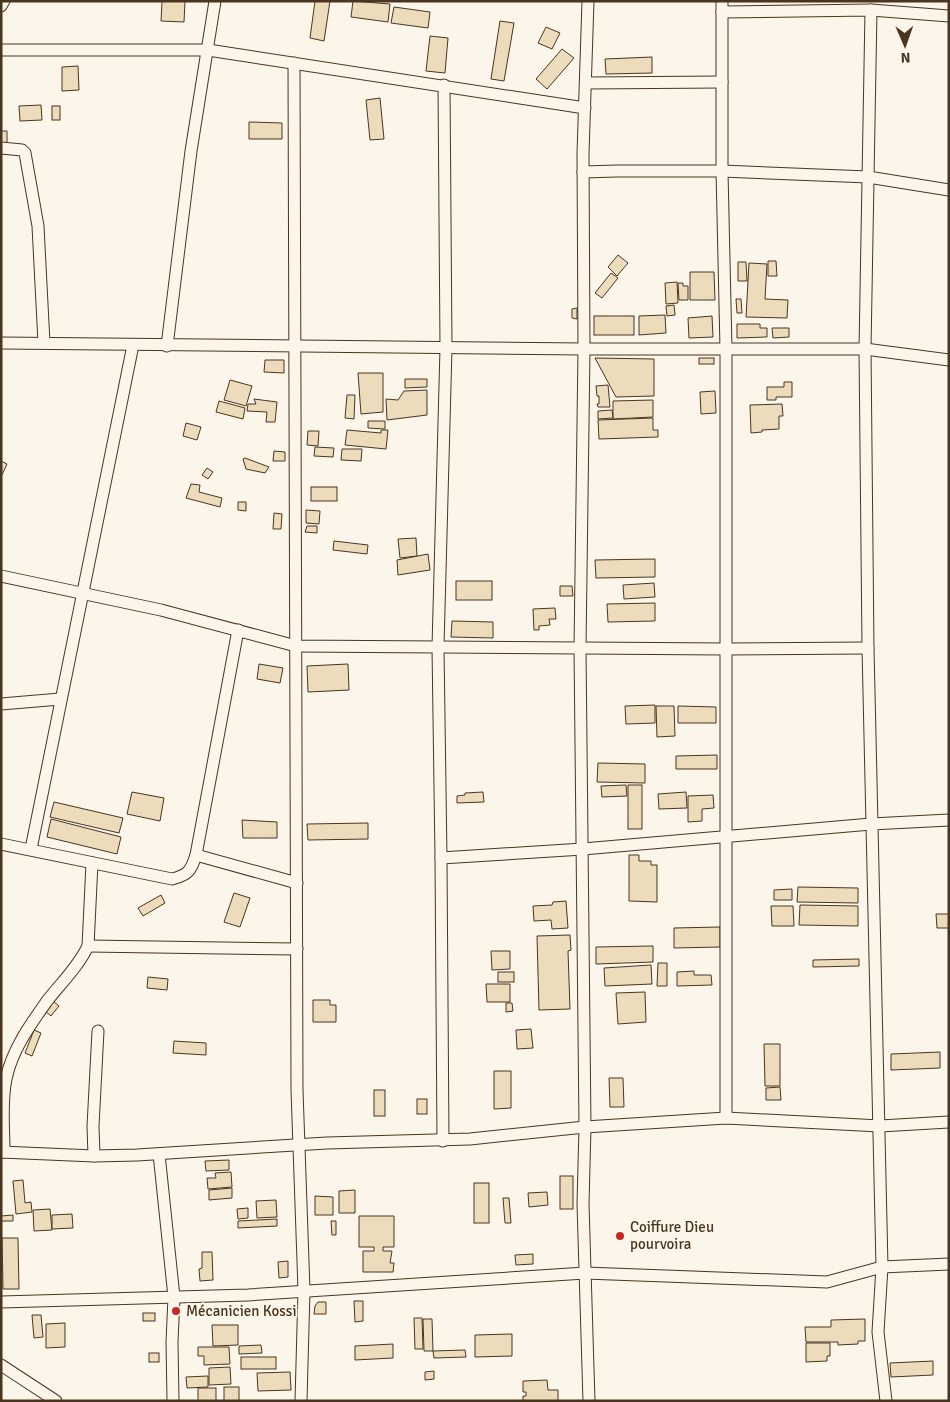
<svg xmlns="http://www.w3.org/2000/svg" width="950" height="1402" viewBox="0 0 950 1402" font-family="Signika,sans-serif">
<rect width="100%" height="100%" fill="#fbf6e9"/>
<!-- building -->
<g fill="#ecdcbc" stroke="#4a3520">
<polygon points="162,1 185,1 184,22 161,21"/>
<polygon points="315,1 330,1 324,41 310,38"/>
<polygon points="353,1 390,4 388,22 351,17"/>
<polygon points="394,7 430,12 428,28 391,23"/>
<polygon points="500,21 514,23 504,81 491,79"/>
<polygon points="546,27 560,33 552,49 538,43"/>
<polygon points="430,36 448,38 445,73 426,71"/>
<polygon points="562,49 574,58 547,89 536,79"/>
<polygon points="652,57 652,73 606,74 605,59"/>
<polygon points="78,66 79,90 62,91 62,67"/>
<polygon points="380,98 384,139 370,140 366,100"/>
<polygon points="41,105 42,120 20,121 19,106"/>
<rect x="52" y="106" width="8" height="14"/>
<polygon points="249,122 282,123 282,139 249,139"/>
<polygon points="1,131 7,131 7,144 1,145"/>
<polygon points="618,255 628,263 617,276 608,267"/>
<polygon points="768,261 776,261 777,276 768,276"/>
<polygon points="738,262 746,262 747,281 738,281"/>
<polygon points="749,263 767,264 765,299 788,300 787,318 746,317"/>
<polygon points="690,272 714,272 715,300 690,300"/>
<polygon points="611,273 618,278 602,298 595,293"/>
<polygon points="677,282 678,303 666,304 665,283"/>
<polygon points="678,283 683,283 683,286 688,286 688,300 679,300"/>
<polygon points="736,299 741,299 742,313 737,313"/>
<polygon points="674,305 675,315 667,316 666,306"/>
<polygon points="577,308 577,319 572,318 572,309"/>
<polygon points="665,315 666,333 639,335 639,316"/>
<rect x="594" y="316" width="40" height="19"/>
<polygon points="712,316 713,337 689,338 688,318"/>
<polygon points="737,324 760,324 760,328 767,328 767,337 737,338"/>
<polygon points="772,328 789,328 789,337 773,338"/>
<polygon points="595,358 654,359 654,396 616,397"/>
<rect x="699" y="358" width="15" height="6"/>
<polygon points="265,360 284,360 284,373 264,372"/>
<polygon points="358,373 383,373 383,412 361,414"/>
<polygon points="405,379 427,379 427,387 405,388"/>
<polygon points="230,380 252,386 246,406 224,400"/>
<polygon points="784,382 792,382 792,397 776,397 776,400 767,400 767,387 784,387"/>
<polygon points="608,385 610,407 598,407 597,404 599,404 599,396 597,396 596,386"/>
<polygon points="427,390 427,415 387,420 386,399 398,400 404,391"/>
<polygon points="715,391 716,413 701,414 700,392"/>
<polygon points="347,395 355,395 354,419 345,418"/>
<polygon points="254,399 277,402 275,422 266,422 267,412 247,411 248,404 256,404"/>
<polygon points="653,400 653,417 613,419 613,401"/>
<polygon points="219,401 245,408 243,419 216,412"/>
<polygon points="782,404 783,416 779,416 779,429 762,430 762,432 751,433 750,405"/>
<polygon points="612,410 613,418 598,419 598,411"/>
<polygon points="653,418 653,430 658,430 658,437 599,439 598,420"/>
<polygon points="368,421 385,421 385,429 368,428"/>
<polygon points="186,423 201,427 197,440 183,436"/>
<polygon points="347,430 381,433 381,430 388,430 386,449 345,445"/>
<polygon points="308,431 319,431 318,446 307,445"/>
<polygon points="315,447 334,448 333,457 314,456"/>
<polygon points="342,449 362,449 361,461 341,460"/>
<polygon points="274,451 285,452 285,461 273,461"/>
<polygon points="245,458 269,467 265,473 246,469 243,459"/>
<polygon points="1,461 7,464 1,477"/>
<polygon points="207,468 213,472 208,479 202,475"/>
<polygon points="191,484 200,485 199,492 222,498 220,507 186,498"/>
<rect x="311" y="487" width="26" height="14"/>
<polygon points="238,502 246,502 246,511 238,510"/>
<polygon points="306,510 320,511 319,524 306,523"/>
<polygon points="274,513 282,514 281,529 273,529"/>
<polygon points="307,526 317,526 317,533 305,532"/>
<polygon points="416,538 417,556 400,558 398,539"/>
<polygon points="334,541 368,545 367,554 333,550"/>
<polygon points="428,554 430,570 398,575 397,560"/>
<polygon points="655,559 655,577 596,578 595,560"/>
<rect x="456" y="581" width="36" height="19"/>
<polygon points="654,583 655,597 624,599 623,585"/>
<polygon points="560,586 572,586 573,596 560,596"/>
<polygon points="655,603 655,621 608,622 607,604"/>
<polygon points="555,608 556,619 549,619 550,625 539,626 539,630 534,630 533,609"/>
<polygon points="452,621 493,622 493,638 451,637"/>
<polygon points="259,664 283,668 280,683 257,679"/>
<polygon points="348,664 349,690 308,692 307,666"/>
<polygon points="655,705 655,723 626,724 625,706"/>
<polygon points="656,706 674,706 675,736 657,737"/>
<polygon points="678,706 716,707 716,723 678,723"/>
<polygon points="717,755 717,769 676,769 676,756"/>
<polygon points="598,763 645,764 645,783 597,782"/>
<polygon points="626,785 627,796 602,797 601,786"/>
<rect x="628" y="785" width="14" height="44"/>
<polygon points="132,792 164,798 160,821 127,814"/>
<polygon points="483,792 484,802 457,803 457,796 465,795 465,793"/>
<polygon points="686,792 687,808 659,809 658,794"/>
<polygon points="713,795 714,808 702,809 702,821 688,822 688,796"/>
<polygon points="54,802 123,818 119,833 50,817"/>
<polygon points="51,819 121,837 117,854 47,837"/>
<polygon points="242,820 277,822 277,838 243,838"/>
<polygon points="368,823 368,839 308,840 307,824"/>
<polygon points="629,855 639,855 639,861 651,861 651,865 657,865 657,902 629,901"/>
<polygon points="798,887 858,888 858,903 797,902"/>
<polygon points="792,889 792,900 774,900 774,890"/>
<polygon points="234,893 250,898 240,927 224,922"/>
<polygon points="161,895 165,903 143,916 138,908"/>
<polygon points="566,901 568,928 552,929 551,920 534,921 533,906 552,905 553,902"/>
<polygon points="800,905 858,906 858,926 799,925"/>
<polygon points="771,906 793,906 794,926 772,926"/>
<polygon points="936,914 949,914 949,928 937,928"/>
<polygon points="720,927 720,947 674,948 674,928"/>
<polygon points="570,935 571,950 568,951 570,1009 539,1010 537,936"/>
<polygon points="653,946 653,962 596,964 596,947"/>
<polygon points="491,951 510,951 510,969 492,970"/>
<polygon points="859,959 859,966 813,967 813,960"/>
<polygon points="658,963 667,963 667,986 657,986"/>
<polygon points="651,965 652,984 605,986 604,968"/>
<polygon points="694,971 694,975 711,975 712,985 677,986 677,972"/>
<rect x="498" y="972" width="16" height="10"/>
<polygon points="148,977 168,979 167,990 147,988"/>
<polygon points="486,984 510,984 510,1002 487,1002"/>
<polygon points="645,992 646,1022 618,1024 616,993"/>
<polygon points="313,1000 330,1000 330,1005 336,1005 336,1022 313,1022"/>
<polygon points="53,1001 59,1006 51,1016 45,1011"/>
<polygon points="506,1003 512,1003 513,1011 506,1012"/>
<polygon points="531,1029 533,1048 517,1049 516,1030"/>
<polygon points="34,1030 41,1033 32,1056 25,1053"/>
<polygon points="174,1041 206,1043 206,1055 173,1053"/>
<polygon points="764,1044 780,1044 780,1086 765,1086"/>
<polygon points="940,1052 940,1068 891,1070 891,1054"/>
<polygon points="494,1071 511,1071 511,1108 494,1109"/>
<polygon points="609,1078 623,1078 624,1107 610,1107"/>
<polygon points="780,1087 781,1100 766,1100 766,1088"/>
<rect x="374" y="1090" width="11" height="26"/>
<rect x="417" y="1099" width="10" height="15"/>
<polygon points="229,1160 229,1170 206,1171 205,1161"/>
<polygon points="231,1172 232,1187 208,1189 207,1178 216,1178 215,1173"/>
<rect x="560" y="1176" width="13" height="33"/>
<polygon points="23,1180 25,1203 31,1202 32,1212 16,1214 13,1181"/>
<rect x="474" y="1183" width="15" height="40"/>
<polygon points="232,1188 232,1198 209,1200 209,1190"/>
<polygon points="355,1190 355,1213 339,1213 339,1191"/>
<polygon points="547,1192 548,1205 529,1207 528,1193"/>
<polygon points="315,1196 333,1197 333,1215 315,1215"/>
<polygon points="503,1198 509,1198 511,1223 505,1223"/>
<polygon points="276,1200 277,1217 257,1218 256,1201"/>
<polygon points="248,1208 248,1218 238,1219 237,1209"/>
<polygon points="50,1209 52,1230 34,1231 33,1210"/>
<polygon points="72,1214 73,1228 52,1229 52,1215"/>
<polygon points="13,1215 13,1221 1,1221 1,1216"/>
<polygon points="359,1216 394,1216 394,1247 383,1247 383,1251 392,1251 390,1263 394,1263 393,1272 363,1272 363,1251 374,1251 374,1247 359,1247"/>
<polygon points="277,1219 277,1226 238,1228 238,1221"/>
<polygon points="331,1221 336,1221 336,1235 332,1235"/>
<polygon points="2,1238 18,1238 19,1289 3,1289"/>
<polygon points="202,1252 212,1252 213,1280 200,1281 199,1269 202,1268"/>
<polygon points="533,1254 533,1264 516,1265 515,1255"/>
<polygon points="288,1261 288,1277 279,1278 278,1262"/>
<polygon points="354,1301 363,1301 363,1321 355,1322"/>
<polygon points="318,1302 326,1302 326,1314 314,1314 315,1306"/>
<rect x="143" y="1313" width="12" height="8"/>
<polygon points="32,1315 41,1315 43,1337 34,1338"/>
<polygon points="414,1318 422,1318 423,1349 415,1349"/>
<polygon points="423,1319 432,1319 433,1351 424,1351"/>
<polygon points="865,1319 865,1341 858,1341 858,1344 838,1345 838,1342 806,1342 805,1327 831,1327 831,1320"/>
<polygon points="65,1323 65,1347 46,1348 46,1324"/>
<polygon points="212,1325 238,1325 238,1345 213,1346"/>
<polygon points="512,1334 512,1356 475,1357 475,1335"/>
<polygon points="806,1343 830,1343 830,1356 827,1356 827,1361 806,1362"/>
<polygon points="393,1344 393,1358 355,1360 355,1346"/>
<polygon points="261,1345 262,1353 239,1354 239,1346"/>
<polygon points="198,1347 229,1347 230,1364 204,1365 204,1356 198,1356"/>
<polygon points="465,1350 466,1357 434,1358 433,1351"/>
<rect x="149" y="1353" width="10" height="9"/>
<rect x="241" y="1357" width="35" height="12"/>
<polygon points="933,1361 933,1375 891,1377 890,1363"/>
<polygon points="230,1367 231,1384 209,1385 209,1368"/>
<polygon points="434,1371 434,1379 425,1380 425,1372"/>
<polygon points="290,1372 291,1390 258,1391 257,1373"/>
<polygon points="208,1376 208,1387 187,1388 186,1377"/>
<polygon points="547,1380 548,1390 558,1390 558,1401 523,1401 523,1396 526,1396 526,1392 523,1392 523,1381"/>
<rect x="224" y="1387" width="15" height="14"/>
<rect x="198" y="1388" width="18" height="13"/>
</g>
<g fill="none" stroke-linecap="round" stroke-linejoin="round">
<defs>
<g id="street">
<polyline points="588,1 583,153 584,349 580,648 585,1127 583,1204 589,1401"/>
<polyline points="722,1 722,171 726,349 726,1118"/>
<polyline points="1,6 4,1"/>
<polyline points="871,10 865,349 868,648 882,1267 878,1332 886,1401"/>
<polyline points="722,12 871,10 949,16"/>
<polyline points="1,50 208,50 585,108"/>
<polyline points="294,63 297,1090 304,1290 301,1401"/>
<polyline points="586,83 722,82"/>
<polyline points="1,148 22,150 25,153 38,226 44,343"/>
<polyline points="583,172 617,171 722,171 868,177 949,190"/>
<polyline points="1,343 584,349 865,349 949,360"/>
<polyline points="167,346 191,151 215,1"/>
<polyline points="1,576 161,610 296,646 726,649 868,648"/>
<polyline points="1,704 60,699"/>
<path d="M 1,844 L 172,879 C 188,875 191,871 196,855 L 238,630"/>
<polyline points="31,849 133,345"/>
<polyline points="196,855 297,883"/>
<polyline points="441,858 583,849 871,824 949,820"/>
<polyline points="88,946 297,949"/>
<polyline points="443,1141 441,858 438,647 446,348 444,85"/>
<polyline points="1,1152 94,1156 137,1155 327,1143 470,1139 585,1127 726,1118 880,1126 949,1122"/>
<path d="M 4,1152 C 4,1128 1,1102 6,1079 C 12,1050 30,1025 47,1001 C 61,983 78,967 88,946 L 92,863"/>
<polyline points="159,1154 174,1297 172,1342 173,1401"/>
<polyline points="94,1156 93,1126 98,1031"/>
<polyline points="1,1302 248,1295 585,1273 827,1282 882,1267 949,1264"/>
<polyline points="1,1365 56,1401"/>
</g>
</defs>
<!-- street casing -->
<use href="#street" stroke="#4a3520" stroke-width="13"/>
<!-- street -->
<use href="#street" stroke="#fbf6e9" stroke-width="11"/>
</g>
<!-- markers -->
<g fill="#c62828" stroke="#fbf6e9" stroke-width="2">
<circle cx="620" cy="1236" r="5"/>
<circle cx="176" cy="1311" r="5"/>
</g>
<g text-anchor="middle" stroke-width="4" stroke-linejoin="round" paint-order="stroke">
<!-- poi labels -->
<g font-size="15" fill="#4a3520" stroke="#fbf6e9" text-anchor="start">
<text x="630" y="1232">Coiffure Dieu<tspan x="630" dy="17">pourvoira</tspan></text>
<text x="186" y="1316">Mécanicien Kossi</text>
</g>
</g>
<!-- border -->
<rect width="950" height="1402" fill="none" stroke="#4a3520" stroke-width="5"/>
<!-- north arrow -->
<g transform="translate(905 45) rotate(178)" stroke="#fbf6e9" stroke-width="4" paint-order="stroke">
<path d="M0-4L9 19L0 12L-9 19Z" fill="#4a3520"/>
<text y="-8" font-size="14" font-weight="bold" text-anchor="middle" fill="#4a3520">N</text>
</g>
</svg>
